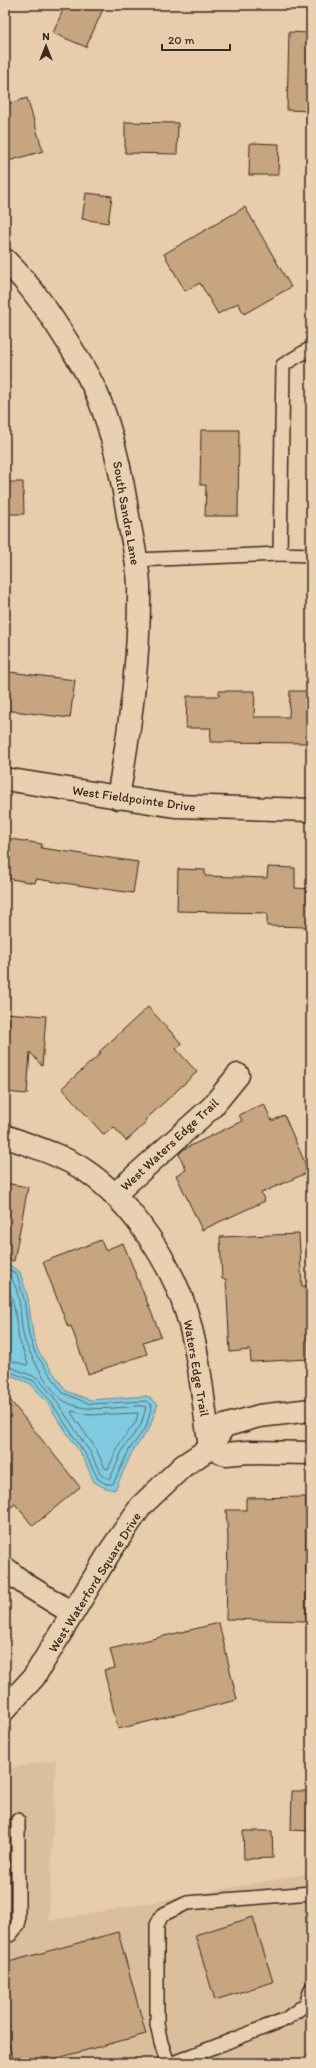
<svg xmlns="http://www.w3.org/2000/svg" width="316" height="2068" viewBox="0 0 316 2068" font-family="Itim,sans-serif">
<rect width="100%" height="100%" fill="#e8cdac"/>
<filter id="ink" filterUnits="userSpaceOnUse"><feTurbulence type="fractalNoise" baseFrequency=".025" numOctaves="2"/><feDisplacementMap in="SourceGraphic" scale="8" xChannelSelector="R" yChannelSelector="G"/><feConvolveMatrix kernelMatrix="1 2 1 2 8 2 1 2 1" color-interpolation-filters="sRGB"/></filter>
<g filter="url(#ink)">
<!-- built -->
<polygon fill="#dbbe9c" points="56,1759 49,1921 311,1873 311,2063 5,2063 5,1769"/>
<!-- water -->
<polygon fill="#80cbe0" stroke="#648b92" points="5,1262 20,1272 28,1298 33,1335 38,1351 66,1391 90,1400 147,1396 158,1404 149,1429 132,1452 115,1490 105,1488 94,1482 83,1457 46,1401 31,1384 5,1373"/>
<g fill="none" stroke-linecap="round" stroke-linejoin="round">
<!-- shore -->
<g stroke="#576a6c" stroke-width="1">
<polyline points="5,1266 17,1275 24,1299 29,1336 35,1353 63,1393 90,1404 146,1401 152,1405 146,1427 129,1450 113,1484 106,1484 98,1479 86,1455 49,1399 34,1381 5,1370"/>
<path d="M 5,1272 C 23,1285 19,1318 24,1338 C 28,1352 49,1389 60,1398 C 79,1413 107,1408 129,1407 C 134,1406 142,1405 146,1407 L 141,1425 L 124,1447 L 110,1479 L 101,1475 L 90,1452 L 53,1396 L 38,1378 L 5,1365"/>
<polyline points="5,1280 13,1301 19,1339 28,1364 26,1365 5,1359"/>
<polygon points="72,1411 89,1415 138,1413 136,1422 120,1443 108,1469 105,1468 96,1449 72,1414"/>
</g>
</g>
<!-- building -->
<g fill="#c6a580" stroke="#3b2a1e">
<polygon points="65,5 105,5 86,47 53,33"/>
<polygon points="289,32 311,33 311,111 287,110"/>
<polygon points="27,98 43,151 5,162 5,105"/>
<polygon points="125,122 178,123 177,154 125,153"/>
<polygon points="250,143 279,144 278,175 249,175"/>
<polygon points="86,193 112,196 108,223 82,219"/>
<polygon points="245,207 291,287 244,314 238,303 218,314 200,283 185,291 164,254"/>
<polygon points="201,430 239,430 238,516 205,516 206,485 200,485"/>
<polygon points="5,482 23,482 24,514 5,514"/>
<polygon points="9,672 75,680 70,718 5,710"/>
<polygon points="219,691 255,691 254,717 289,717 290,691 311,691 311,725 308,725 308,743 210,742 211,728 186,728 187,696 219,696"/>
<polygon points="5,838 42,844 41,848 138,862 133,893 36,879 35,883 5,878"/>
<polygon points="268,867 295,868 295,888 311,889 311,927 267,926 267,913 177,911 178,869 205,870 205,876 267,878"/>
<polygon points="148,1007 182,1044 176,1049 197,1072 145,1120 147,1122 126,1141 114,1127 104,1135 62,1088 101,1053 99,1052"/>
<polygon points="5,1013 46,1016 42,1066 30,1052 27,1094 5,1092"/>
<polygon points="264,1104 272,1121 284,1115 309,1172 261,1193 265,1201 202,1230 176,1175 186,1170 179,1154 184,1149 242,1121 239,1115"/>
<polygon points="5,1183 28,1187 14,1261 5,1260"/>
<polygon points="299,1234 302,1286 306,1286 309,1359 251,1362 250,1350 230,1352 226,1279 222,1279 220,1237"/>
<polygon points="101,1240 105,1250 123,1243 161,1336 143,1342 147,1354 88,1374 71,1326 68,1327 43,1262"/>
<polygon points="5,1394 80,1487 33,1526 15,1504 5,1512"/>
<polygon points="306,1497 306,1621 226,1619 228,1538 226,1510 246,1510 246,1498"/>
<polygon points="219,1623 237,1700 118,1729 104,1670 115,1668 110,1649"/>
<polygon points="292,1791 311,1791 311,1831 291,1830"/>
<polygon points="243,1831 272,1831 273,1858 244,1859"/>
<polygon points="253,1917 273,1982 215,2000 195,1935"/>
<polygon points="118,1932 146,2034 39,2063 14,2063 5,2029 5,1963"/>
</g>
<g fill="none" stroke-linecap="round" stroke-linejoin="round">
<defs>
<g id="lane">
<polyline points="311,348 283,365 280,554 311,555"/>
<polyline points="136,560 280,554"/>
<polyline points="5,1936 10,1935 18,1925 18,1820"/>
<polyline points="168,2063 161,2043 157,2024 157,1925 162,1915 187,1903 311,1893"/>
<polyline points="173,2063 286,2019 306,2004 311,1989"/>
</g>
<g id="street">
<path d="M 5,260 C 32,286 52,317 72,349 C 82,365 92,381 99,399 C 114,437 122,476 128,516 C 132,539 138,562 139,585 C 140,656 130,727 118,798"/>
<polyline points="5,779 175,806 311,810"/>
<path d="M 5,1136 C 31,1146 59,1154 83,1169 C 106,1184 123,1202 139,1223 C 159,1250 176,1279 186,1311 C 200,1355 203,1403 210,1448"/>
<polyline points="115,1194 212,1107 238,1075"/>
<polyline points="210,1448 226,1454 248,1452 311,1453"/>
<polyline points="5,1568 25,1584 72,1613"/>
<polyline points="5,1709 34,1677 111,1550 141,1506 183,1466 210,1448 224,1426 259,1416 311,1410"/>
</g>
</defs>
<!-- lane casing -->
<use href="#lane" stroke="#3b2a1e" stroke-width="16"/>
<!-- street casing -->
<use href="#street" stroke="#3b2a1e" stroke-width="25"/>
<!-- lane -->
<use href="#lane" stroke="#e9d0b1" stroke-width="13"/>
<!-- street -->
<use href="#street" stroke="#e9d0b1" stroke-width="22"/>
</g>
</g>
<g text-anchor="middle" stroke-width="3" stroke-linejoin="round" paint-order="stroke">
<!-- street labels -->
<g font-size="13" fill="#3b2a1e" stroke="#e9d0b1">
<text transform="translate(127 513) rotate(80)" y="5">South Sandra Lane</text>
<text transform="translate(134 798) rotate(8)" y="5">West Fieldpointe Drive</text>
<text transform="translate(169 1144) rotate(-43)" y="5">West Waters Edge Trail</text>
<text transform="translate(197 1368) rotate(80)" y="5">Waters Edge Trail</text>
<text transform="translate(94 1582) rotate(-58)" y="5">West Waterford Square Drive</text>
</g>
</g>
<!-- margin -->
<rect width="316" height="2068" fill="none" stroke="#e9d0b1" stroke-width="20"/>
<rect x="10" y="10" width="296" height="2048" fill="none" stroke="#3b2a1e" stroke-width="1.5" filter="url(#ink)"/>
<!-- north arrow -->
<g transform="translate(46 46)" stroke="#e9d0b1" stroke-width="3" paint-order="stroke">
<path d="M0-3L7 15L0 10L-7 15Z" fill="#3b2a1e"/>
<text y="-6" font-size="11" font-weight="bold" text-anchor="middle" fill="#3b2a1e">N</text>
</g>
<!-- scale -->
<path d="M162 44v6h68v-6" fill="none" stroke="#3b2a1e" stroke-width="2"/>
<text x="168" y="44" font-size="12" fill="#3b2a1e" stroke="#e9d0b1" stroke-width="3" paint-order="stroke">20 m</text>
</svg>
